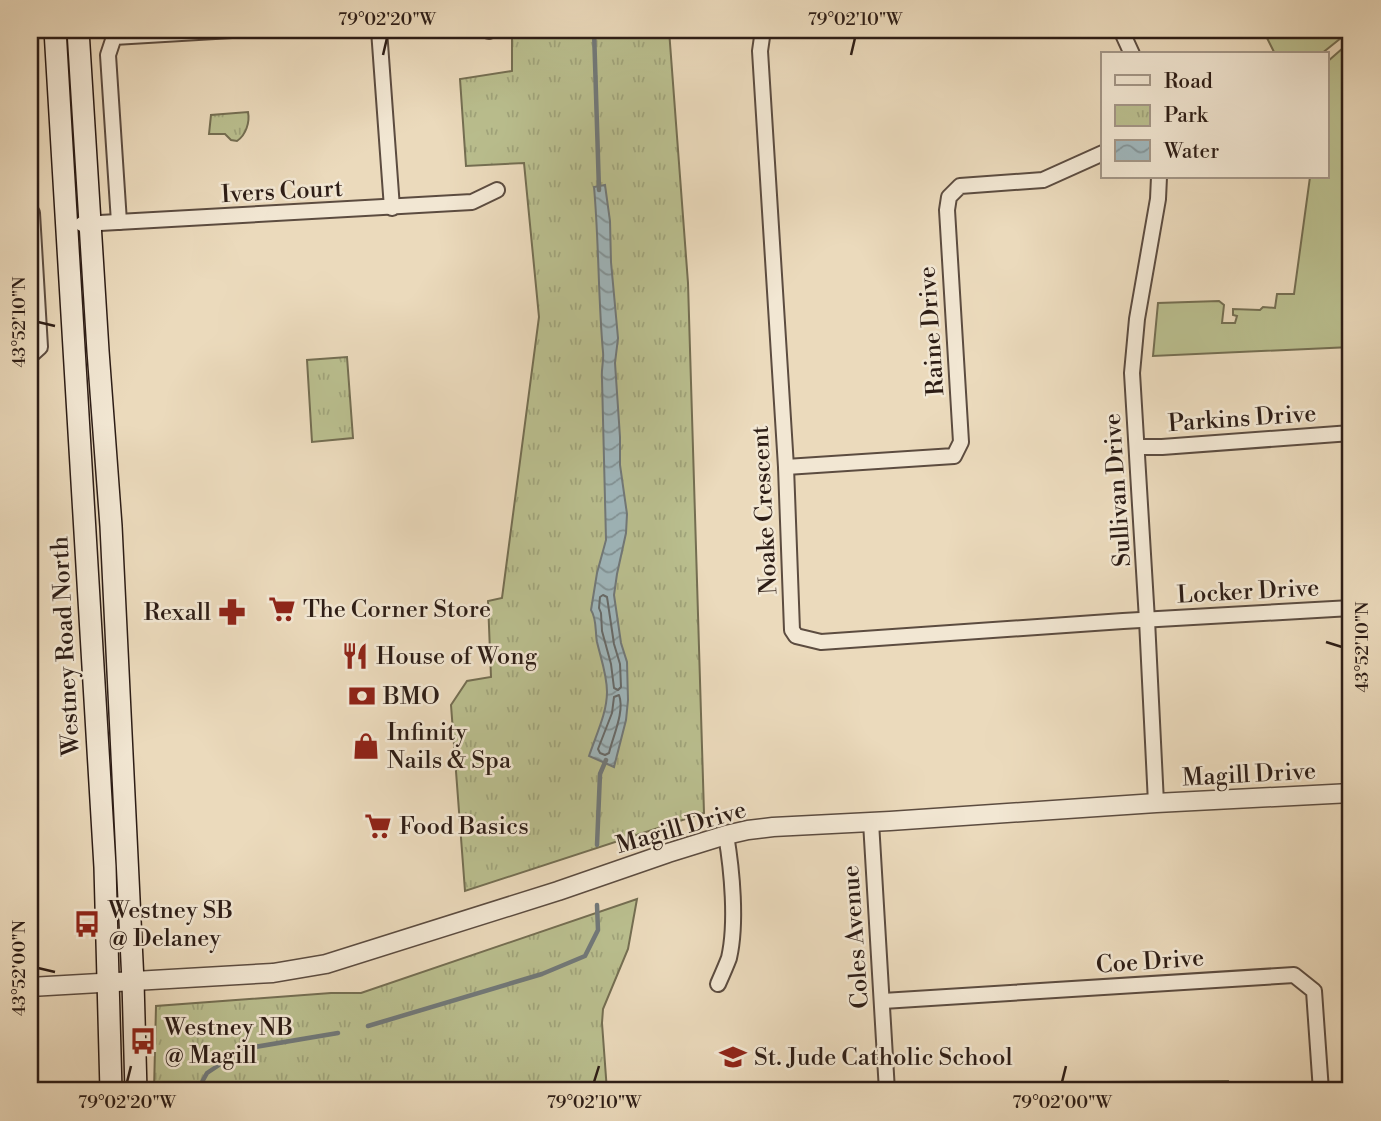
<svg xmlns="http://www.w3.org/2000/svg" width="1381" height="1121" viewBox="0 0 1381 1121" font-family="'Libre Bodoni',serif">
<defs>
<pattern id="park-tufts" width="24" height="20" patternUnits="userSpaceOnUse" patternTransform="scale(1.75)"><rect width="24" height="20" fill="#babf8f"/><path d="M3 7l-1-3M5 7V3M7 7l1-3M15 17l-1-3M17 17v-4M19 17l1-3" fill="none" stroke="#a0a47b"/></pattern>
<pattern id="water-waves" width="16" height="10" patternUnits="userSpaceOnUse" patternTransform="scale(1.75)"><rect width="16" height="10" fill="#9fb7bd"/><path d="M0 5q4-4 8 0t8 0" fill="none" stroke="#829499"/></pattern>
</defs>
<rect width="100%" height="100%" fill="#ebdabc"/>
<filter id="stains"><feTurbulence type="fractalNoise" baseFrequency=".00286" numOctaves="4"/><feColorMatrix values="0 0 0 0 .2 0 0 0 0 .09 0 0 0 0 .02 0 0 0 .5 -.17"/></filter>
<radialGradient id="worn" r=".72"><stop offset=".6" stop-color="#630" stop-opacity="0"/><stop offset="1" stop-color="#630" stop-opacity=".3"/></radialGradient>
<!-- grass -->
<g fill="#babf8f" stroke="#746e52" stroke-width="2">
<polygon points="1263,30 1351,30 1321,54 1275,54"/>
<polygon points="1351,41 1351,347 1153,356 1158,303 1219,301 1224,305 1222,323 1235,323 1237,316 1233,315 1233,309 1260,310 1263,307 1275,308 1277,294 1294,294 1310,177 1327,177 1327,62"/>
</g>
<!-- park -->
<g fill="url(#park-tufts)" stroke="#746e52" stroke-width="2">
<polygon points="512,30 669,30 688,283 704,813 465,891 451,705 467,681 491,677 488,601 502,598 539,317 524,163 466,166 460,79 512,71"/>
<path d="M 248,112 C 250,122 246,135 237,141 L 231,140 L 225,134 L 209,134 L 211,115 Z"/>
<polygon points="347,357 353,438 312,442 307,360"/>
<polygon points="637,899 628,949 603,1009 602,1023 607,1091 154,1091 156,1006 331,993 361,993"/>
<polygon points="1228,1081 1229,1091 1109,1091 1108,1082"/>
</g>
<!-- water -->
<path fill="url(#water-waves)" stroke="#71797a" stroke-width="2" d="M 605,185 L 610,221 L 611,262 L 618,338 L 615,363 L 620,437 L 620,465 L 627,514 L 626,533 L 617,574 L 614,595 L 621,643 L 627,662 L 628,700 L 626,720 L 614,767 L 589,756 C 596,735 607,713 607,692 C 607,675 601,659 597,642 C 595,632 597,619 591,610 L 597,573 L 606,540 L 602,379 C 601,369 604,361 603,352 C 598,297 599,242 594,187 Z"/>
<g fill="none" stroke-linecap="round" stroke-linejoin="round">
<!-- shore -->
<g stroke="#666a6a" stroke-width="2">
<polygon points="603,595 607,597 614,644 620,664 621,687 618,690 614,688 611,664 602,631 601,613 599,608 600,597"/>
<path d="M 619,695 C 625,711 613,736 609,753 L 605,755 L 600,753 L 598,749 L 612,713 L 614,697 Z"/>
</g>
<!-- stream -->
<g stroke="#71797a" stroke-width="4.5">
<polyline points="594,30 599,190"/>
<polyline points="597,845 600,774 606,760"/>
<polyline points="368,1026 542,974 585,956 598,930 597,905"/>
<polyline points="197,1091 207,1073 243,1049 338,1033"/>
</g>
<defs>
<g id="minor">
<polyline points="379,30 392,208"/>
<polyline points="486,30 489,31"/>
<polyline points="763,30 760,51 786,467 792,630 796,636 821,642 1123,621 1351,608"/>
<polyline points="1121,30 1132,54"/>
<polyline points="30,210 32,213 40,347 30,356"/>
<polyline points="119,222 108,55 114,37 232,30"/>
<polyline points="82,224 472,202 497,190"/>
<polyline points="1137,447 1162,447 1351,433"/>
<polyline points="786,467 954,456 961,442 947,210 949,197 960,186 1043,180 1103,153"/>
<polyline points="1156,803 1147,620 1132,373 1137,319 1158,199 1159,177"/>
<polyline points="871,822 887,1091"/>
<path d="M 718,984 C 722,975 726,966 729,958 C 737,923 732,870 726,835"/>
<polyline points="883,1001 1294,975 1314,991 1321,1091"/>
</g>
<polyline id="tertiary" points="30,987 273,973 326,964 558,891 668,853 726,835 748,830 773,827 890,821 1156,803 1351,793"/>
<g id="secondary">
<polyline points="55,30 105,867 111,1091"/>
<polyline points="78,30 98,351 111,526 133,982 136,1091"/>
</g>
</defs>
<!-- minor casing -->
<use href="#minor" stroke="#5c4c40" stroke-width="18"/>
<!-- tertiary casing -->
<use href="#tertiary" stroke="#5c4c40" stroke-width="21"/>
<!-- secondary casing -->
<use href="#secondary" stroke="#2d1d16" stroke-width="24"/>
<!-- minor -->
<use href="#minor" stroke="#f2e7d3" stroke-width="14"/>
<!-- tertiary -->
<use href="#tertiary" stroke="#f2e7d3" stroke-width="18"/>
<!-- secondary -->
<use href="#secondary" stroke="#f2e7d3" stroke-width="21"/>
</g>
<!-- ticks -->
<path fill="none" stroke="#2d1d16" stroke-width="2.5" d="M 383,55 L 387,38M 851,55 L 855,38M 38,322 L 55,326M 1326,642 L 1342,647M 38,968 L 55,972M 127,1082 L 131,1066M 594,1082 L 599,1066M 1062,1082 L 1066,1066"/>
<!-- icons -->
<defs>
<symbol id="supermarket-bare" viewBox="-9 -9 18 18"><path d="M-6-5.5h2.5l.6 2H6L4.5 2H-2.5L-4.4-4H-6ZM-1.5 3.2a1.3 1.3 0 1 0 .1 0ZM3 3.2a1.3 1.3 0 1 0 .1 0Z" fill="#8f2418" stroke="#f2e7d3" stroke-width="2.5" paint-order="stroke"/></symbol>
<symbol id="pharmacy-bare" viewBox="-9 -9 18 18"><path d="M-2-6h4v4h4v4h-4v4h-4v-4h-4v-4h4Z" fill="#8f2418" stroke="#f2e7d3" stroke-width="2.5" paint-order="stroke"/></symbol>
<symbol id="restaurant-bare" viewBox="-9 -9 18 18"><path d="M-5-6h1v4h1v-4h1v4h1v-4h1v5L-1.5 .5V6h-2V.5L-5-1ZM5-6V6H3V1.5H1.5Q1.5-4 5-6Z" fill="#8f2418" stroke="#f2e7d3" stroke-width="2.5" paint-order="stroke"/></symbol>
<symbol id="bank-bare" viewBox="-9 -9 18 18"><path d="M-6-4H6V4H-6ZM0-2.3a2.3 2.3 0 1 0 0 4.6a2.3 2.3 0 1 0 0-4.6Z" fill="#8f2418" stroke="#f2e7d3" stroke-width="2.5" paint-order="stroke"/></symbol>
<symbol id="shop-bare" viewBox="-9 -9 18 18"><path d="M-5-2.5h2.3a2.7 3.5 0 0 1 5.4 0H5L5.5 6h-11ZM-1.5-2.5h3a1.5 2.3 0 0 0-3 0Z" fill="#8f2418" stroke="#f2e7d3" stroke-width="2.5" paint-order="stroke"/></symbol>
<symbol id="bus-bare" viewBox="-9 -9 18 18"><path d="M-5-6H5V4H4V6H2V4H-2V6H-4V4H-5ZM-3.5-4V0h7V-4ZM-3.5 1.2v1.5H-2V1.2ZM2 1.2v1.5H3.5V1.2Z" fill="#8f2418" stroke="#f2e7d3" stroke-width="2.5" paint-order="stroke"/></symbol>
<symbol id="school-bare" viewBox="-9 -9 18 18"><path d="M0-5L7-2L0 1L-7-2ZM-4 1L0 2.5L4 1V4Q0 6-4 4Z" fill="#8f2418" stroke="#f2e7d3" stroke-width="2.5" paint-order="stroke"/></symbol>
</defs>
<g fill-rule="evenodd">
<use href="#supermarket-bare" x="263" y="590" width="38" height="38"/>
<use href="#pharmacy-bare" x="213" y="593" width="38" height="38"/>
<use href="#restaurant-bare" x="336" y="637" width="38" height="38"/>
<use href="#bank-bare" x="343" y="677" width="38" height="38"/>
<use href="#shop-bare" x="347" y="727" width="38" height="38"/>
<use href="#supermarket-bare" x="359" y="807" width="38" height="38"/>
<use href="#bus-bare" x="68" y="905" width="38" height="38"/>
<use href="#bus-bare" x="124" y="1022" width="38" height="38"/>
<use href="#school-bare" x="714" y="1038" width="38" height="38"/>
</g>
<g text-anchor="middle" stroke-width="5" stroke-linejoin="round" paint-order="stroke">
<!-- street labels -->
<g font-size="24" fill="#2d1d16" stroke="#f2e7d3">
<text transform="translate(282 191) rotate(-3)" y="8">Ivers Court</text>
<text transform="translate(931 331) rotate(-94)" y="8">Raine Drive</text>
<text transform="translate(1242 418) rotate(-4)" y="8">Parkins Drive</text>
<text transform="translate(1117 490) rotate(-94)" y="8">Sullivan Drive</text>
<text transform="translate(764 510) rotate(-93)" y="8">Noake Crescent</text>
<text transform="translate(1248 591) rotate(-3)" y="8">Locker Drive</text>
<text transform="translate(65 646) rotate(-93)" y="8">Westney Road North</text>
<text transform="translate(1249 774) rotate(-3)" y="8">Magill Drive</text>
<text transform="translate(681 827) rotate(-16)" y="8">Magill Drive</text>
<text transform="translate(855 937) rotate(-94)" y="8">Coles Avenue</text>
<text transform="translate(1150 961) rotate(-4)" y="8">Coe Drive</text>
</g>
<!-- poi labels -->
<g font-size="24" fill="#2d1d16" stroke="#f2e7d3" text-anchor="start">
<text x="303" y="617">The Corner Store</text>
<text x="211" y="620" text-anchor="end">Rexall</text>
<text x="376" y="664">House of Wong</text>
<text x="383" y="704">BMO</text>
<text x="387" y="740">Infinity<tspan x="387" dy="28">Nails &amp; Spa</tspan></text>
<text x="399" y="834">Food Basics</text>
<text x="108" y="918">Westney SB<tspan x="108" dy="28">@ Delaney</tspan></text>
<text x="164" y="1035">Westney NB<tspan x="164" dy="28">@ Magill</tspan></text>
<text x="754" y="1065">St. Jude Catholic School</text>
</g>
</g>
<!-- margin -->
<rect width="1381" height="1121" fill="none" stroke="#ebdabc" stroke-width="77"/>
<!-- legend -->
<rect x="1101" y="52" width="228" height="126" fill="#f2e7d3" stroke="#a39687" stroke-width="2"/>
<rect x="1115" y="75" width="35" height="10" fill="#f2e7d3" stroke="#a39687" stroke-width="2"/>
<text x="1164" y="88" font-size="21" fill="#2d1d16">Road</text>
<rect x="1115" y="105" width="35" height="21" fill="url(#park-tufts)" stroke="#a39687" stroke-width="2"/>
<text x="1164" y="122" font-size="21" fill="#2d1d16">Park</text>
<rect x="1115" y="140" width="35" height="21" fill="url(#water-waves)" stroke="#a39687" stroke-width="2"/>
<text x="1164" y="158" font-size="21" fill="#2d1d16">Water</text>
<rect x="38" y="38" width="1304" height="1044" fill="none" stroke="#2d1d16" stroke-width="2.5"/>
<g font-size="18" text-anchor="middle" fill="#2d1d16">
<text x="387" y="25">79°02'20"W</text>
<text x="855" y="25">79°02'10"W</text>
<text transform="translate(19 322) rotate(-90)" y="6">43°52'10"N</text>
<text transform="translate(1362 647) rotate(-90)" y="6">43°52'10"N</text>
<text transform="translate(19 968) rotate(-90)" y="6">43°52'00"N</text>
<text x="127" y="1108">79°02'20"W</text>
<text x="594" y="1108">79°02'10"W</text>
<text x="1062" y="1108">79°02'00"W</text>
</g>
<rect width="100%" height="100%" filter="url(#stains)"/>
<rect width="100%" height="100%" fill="url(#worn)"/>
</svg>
